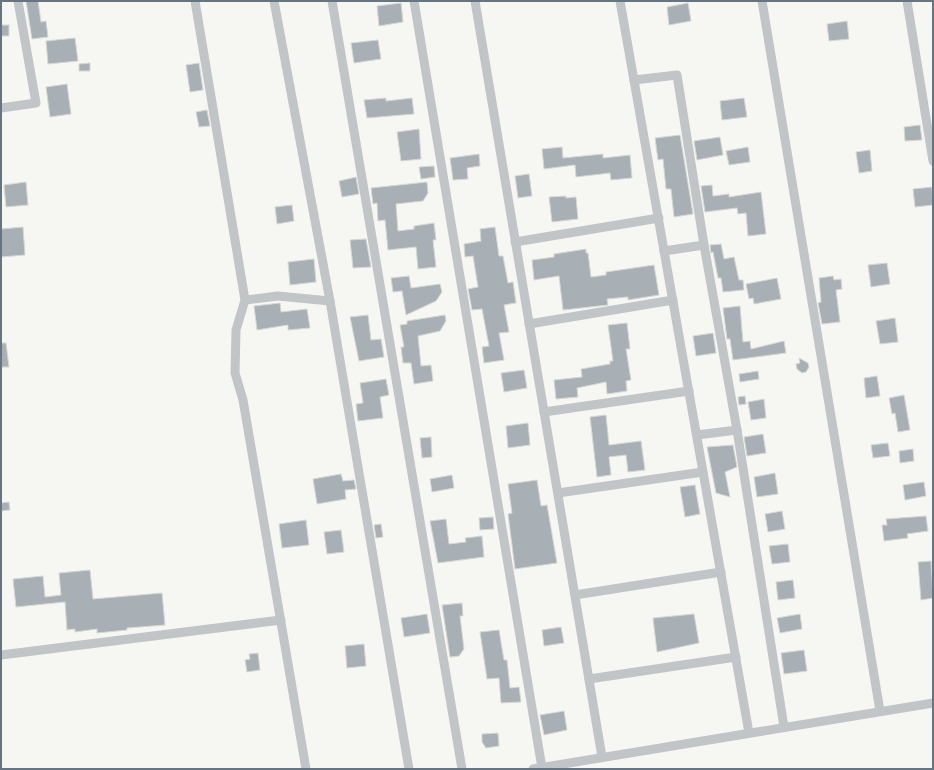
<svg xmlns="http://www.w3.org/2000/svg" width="934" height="770" viewBox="0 0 934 770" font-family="Inter,sans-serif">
<rect width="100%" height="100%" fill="#f6f6f3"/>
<!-- building -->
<g fill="#a9b0b5" stroke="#d7d8d5">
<polygon points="26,1 38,1 41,22 46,21 48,37 32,39"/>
<polygon points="401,3 403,22 379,26 377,6"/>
<polygon points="688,3 691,21 669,25 667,7"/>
<polygon points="847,21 849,39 829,41 827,24"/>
<rect x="1" y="25" width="8" height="11"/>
<polygon points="75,38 78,61 48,64 46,41"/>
<polygon points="378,40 381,59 354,63 351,43"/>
<polygon points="90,63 90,71 79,71 79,64"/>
<polygon points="199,63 203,90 190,92 186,65"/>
<polygon points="67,84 71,114 50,117 46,87"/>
<polygon points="386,98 386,101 412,98 414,114 367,118 364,100"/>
<polygon points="744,98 747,117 722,120 720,101"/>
<polygon points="207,110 210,126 199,127 196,112"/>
<polygon points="920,125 922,140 905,141 904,127"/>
<polygon points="419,129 421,159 401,161 397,132"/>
<polygon points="680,135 693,214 674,217 671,189 666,189 663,159 658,160 655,138"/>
<polygon points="720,137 723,155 697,160 694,141"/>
<polygon points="562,147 563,158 603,154 603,158 630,155 632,178 611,180 610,173 576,177 575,165 544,169 542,149"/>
<polygon points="748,147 750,162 729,165 726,151"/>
<polygon points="870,150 872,171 859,173 856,152"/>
<polygon points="479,154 480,166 467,168 468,179 453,180 450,158"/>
<polygon points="434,166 435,177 421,179 419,167"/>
<polygon points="529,174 532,196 518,198 515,176"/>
<polygon points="356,177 359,194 342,197 339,181"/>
<polygon points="26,182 28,205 6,207 4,185"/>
<polygon points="427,182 428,193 423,201 396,204 398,231 414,229 414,226 434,223 436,240 433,240 436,267 418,269 416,247 388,250 385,220 378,221 377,203 373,204 371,188"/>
<polygon points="712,185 713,196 729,194 729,197 761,192 766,234 748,236 746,213 738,214 737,208 705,212 701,186"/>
<polygon points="932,187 933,205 915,207 913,189"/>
<polygon points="566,196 566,198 576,197 578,219 552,222 549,197"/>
<polygon points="292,205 294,221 277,224 275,207"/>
<polygon points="23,227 25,255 1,257 1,229"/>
<polygon points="495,227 499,256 503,256 508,283 513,282 516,303 504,305 509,332 499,333 504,360 484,363 482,347 489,346 482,309 472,310 468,289 478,287 473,256 465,257 464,244 481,241 480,229"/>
<polygon points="366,239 371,267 353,268 350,240"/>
<polygon points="721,244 724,259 734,257 739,280 743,280 744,290 723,292 721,278 718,278 713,252 711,253 710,245"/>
<polygon points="586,249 586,253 588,253 591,277 606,275 606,272 654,265 659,295 628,300 628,297 607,299 608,305 563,310 559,276 534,280 532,260 554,257 554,254"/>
<polygon points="314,259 316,282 290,285 288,262"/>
<polygon points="887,263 890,284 871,287 868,265"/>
<polygon points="409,276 411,288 440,284 442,292 436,301 406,315 402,291 393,292 391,278"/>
<polygon points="833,276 834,280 841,279 842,289 836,290 840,322 822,324 818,303 821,302 819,278"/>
<polygon points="777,278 781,299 754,304 753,298 749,299 746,284"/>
<polygon points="280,303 281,312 307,309 310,328 288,330 288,325 257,330 254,306"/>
<polygon points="740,306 743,342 750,341 751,349 784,341 786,353 733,360 730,339 727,339 723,308"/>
<polygon points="368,315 371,340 381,339 384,357 359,361 350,317"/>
<polygon points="445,315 446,321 440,331 418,336 421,366 431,365 433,381 414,384 411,363 403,363 401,347 404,347 400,325 407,324 407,321"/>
<polygon points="895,318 898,342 880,344 876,321"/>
<polygon points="627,323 630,349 626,349 631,380 626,381 627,391 607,394 606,382 577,388 578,397 556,399 554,380 582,377 581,369 610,364 610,361 613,361 608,325"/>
<polygon points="713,333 716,353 696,356 693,336"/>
<polygon points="1,343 6,343 9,367 1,367"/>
<polygon points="799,358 808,363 809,367 806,372 802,373 797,369 796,364 800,363"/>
<polygon points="524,370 527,388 504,392 501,373"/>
<polygon points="758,371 759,379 740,382 739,374"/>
<polygon points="877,376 880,396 866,398 864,378"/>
<polygon points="386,379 389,395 380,397 383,418 358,421 356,404 363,403 360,383"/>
<polygon points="904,395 910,430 898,432 895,413 892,414 889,398"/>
<polygon points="745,396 746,404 739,405 738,397"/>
<polygon points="764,399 766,418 751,420 748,402"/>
<polygon points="606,415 609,445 641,441 645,470 628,472 626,455 609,457 611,475 597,477 590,417"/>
<polygon points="528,423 530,445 508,448 506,426"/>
<polygon points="763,434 766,453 747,456 744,437"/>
<polygon points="431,437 432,457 422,458 420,438"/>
<polygon points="888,443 890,456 873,458 871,445"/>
<polygon points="733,445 737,467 725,472 730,497 716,493 707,447"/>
<polygon points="913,449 914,461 900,463 899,451"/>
<polygon points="775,473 778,494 757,497 754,477"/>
<polygon points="341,474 343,481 354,480 356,489 345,490 346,499 317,504 313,479"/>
<polygon points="452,475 454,488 432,492 430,479"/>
<polygon points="537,480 541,506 547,505 557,563 515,569 508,514 512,513 508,484"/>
<polygon points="924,482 926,496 905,500 903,485"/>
<polygon points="695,485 700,514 685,517 680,487"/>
<polygon points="9,502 10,510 1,511 1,503"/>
<polygon points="782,511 785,529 768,532 765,514"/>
<polygon points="926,516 928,531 907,534 908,538 884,541 882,525 887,525 886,519"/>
<polygon points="493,517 494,529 480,530 479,518"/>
<polygon points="446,519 449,544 466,542 465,538 482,536 484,557 438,563 430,521"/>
<polygon points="306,520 309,545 282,548 279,524"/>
<polygon points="381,524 383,537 376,538 374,525"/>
<polygon points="341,530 344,552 327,554 324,532"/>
<polygon points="788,544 790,562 772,564 769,546"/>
<polygon points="931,561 933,598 921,600 918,562"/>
<polygon points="90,570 93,599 162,593 165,625 127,628 127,630 97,633 97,629 75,632 75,629 67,630 65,602 16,607 13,579 43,576 45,597 61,595 59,573"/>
<polygon points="793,580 795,598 778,600 776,582"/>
<polygon points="462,603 463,616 460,616 464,649 459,656 450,657 442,605"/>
<polygon points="427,614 430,633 404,637 401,618"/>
<polygon points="694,614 699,643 657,652 653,618"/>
<polygon points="800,614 802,629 780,633 777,618"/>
<polygon points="561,627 564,643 544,646 542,630"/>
<polygon points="499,630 504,660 507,660 510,688 519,687 521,702 501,703 499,678 487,679 480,632"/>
<polygon points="364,644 366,666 347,668 345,646"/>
<polygon points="804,650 807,671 784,674 781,653"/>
<polygon points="258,653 260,670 247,672 245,660 250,659 249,654"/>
<polygon points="564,711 567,730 544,735 540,715"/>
<polygon points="498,733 499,746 486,748 482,742 482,734"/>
</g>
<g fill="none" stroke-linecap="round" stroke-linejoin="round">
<!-- minor -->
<g stroke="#c1c5c8" stroke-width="9">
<polyline points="195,1 245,300 236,330 235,373 243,400 306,769"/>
<polyline points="274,1 330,301 409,769"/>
<polyline points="332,1 462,769"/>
<polyline points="414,1 542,768"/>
<polyline points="475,1 602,757"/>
<polyline points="620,1 749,733"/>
<polyline points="762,1 880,711"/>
<polyline points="907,1 933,161"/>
<polyline points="634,80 677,75 704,245 664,251"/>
<polyline points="1,108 36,103 18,1"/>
<polyline points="515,242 659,218"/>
<polyline points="704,245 737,430 784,727"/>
<polyline points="245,300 278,296 330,301"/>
<polyline points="529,324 673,300"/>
<polyline points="544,412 689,391"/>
<polyline points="697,435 737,430"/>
<polyline points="558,493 703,472"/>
<polyline points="575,595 721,572"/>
<polyline points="1,655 281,620"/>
<polyline points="589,679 736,657"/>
<polyline points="533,769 933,703"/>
</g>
</g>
<!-- border -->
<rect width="934" height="770" fill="none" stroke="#667583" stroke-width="4"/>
</svg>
